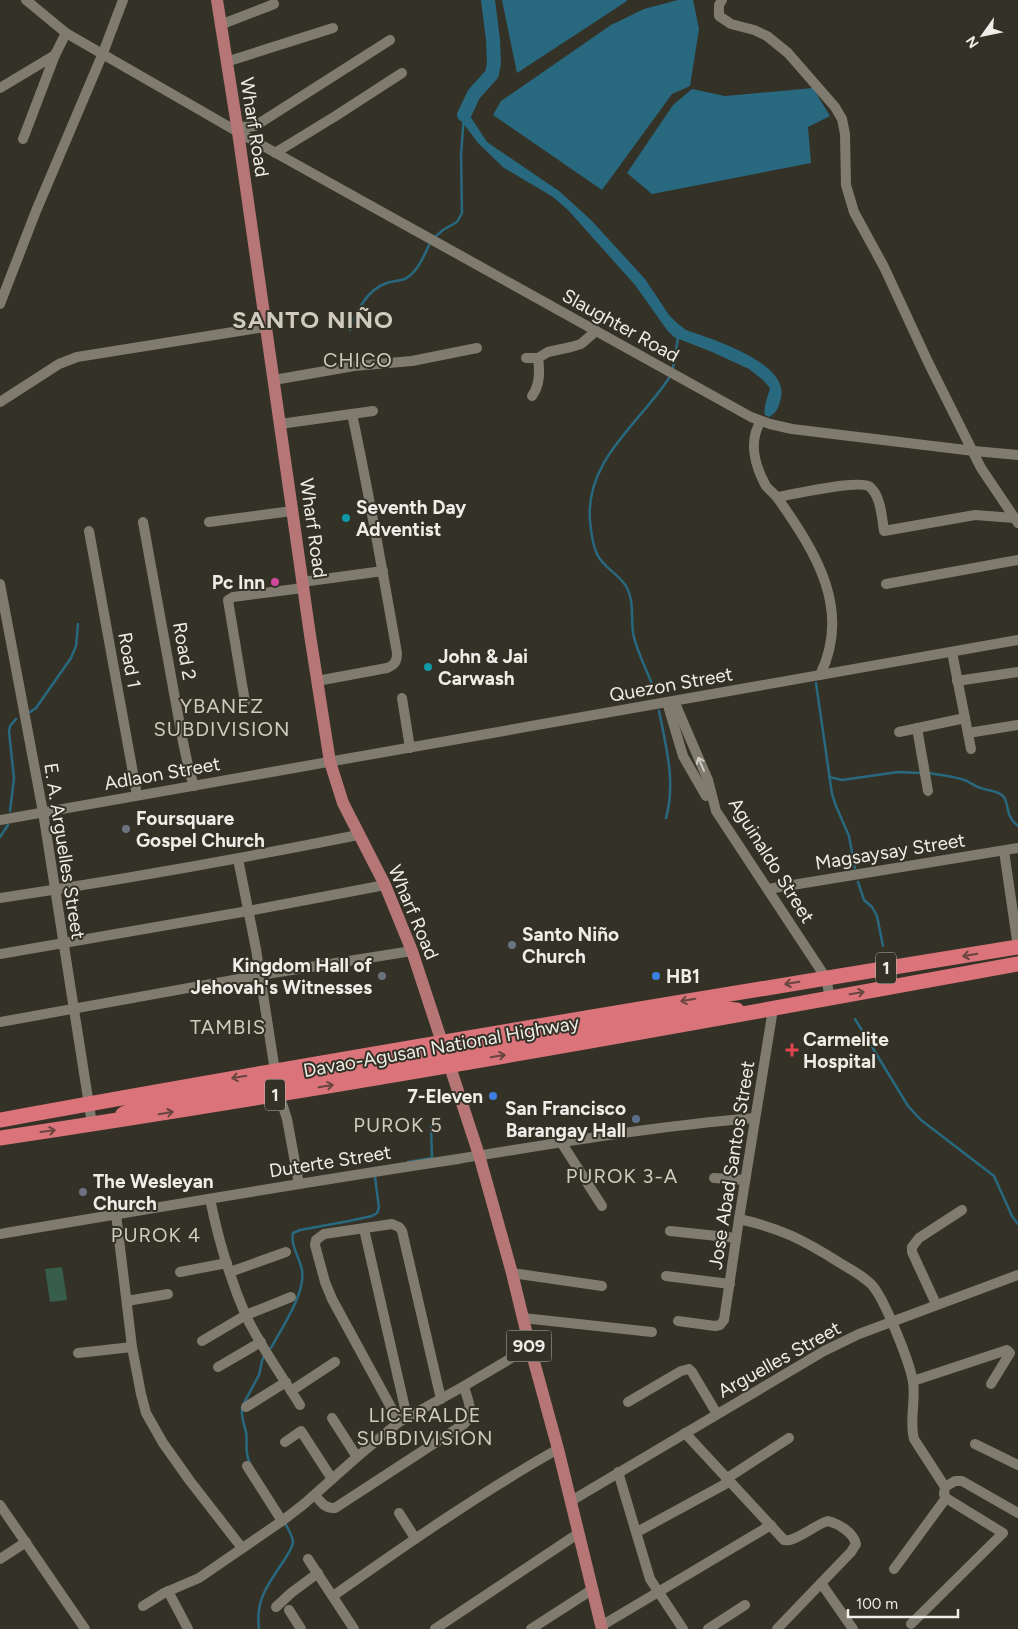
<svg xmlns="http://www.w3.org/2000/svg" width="1018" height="1629" viewBox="0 0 1018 1629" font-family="Figtree,sans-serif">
<rect width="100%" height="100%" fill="#343126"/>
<!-- green -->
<polygon fill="#365e4b" points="62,1267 67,1300 50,1302 45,1269"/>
<!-- water -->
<g fill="#286980">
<polygon points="502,0 626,0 627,1 517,73"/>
<polygon points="678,0 693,0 699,29 690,86 672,94 602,190 493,115 501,101 611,25 644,9"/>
<polygon points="813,88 830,116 808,127 811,163 652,194 627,173 673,105 692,89 725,96"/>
<path d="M 466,110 L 487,142 L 559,191 L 591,220 L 645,279 L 669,315 L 678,324 L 686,330 C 711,339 789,362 781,398 C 779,406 777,413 769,417 L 765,415 C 763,408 768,396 770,388 L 763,380 L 749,369 L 712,352 L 674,337 L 667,330 L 635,285 L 568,210 L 553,197 L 504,168 L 478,143 L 463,123 Z"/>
</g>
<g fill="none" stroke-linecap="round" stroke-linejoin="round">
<!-- stream -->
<g stroke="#286980" stroke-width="2.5">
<polyline points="435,237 443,230 457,222 462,213 461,155 464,115"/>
<path d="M 350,330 C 357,311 366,290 387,283 C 394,280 402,282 408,277 C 418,270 424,256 429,245"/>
<polyline points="673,368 678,338"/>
<polyline points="816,683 832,794 836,806 849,836 855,868"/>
<path d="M 655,693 C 649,673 637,654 633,633 C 631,618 634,601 627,588 C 620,574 603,568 597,554 C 592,543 591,532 590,521 C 585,460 639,424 669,378"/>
<path d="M 659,711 C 666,746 676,782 666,818"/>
<polyline points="30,712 36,708 71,658 76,646 78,624"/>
<path d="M 928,773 C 941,775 955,776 967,781 C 971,783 976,787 981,788 C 987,791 997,790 1003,796 C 1010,804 1004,815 1018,826"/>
<polyline points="829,777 842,780 898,772 921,773"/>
<polyline points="10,811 14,778 9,732 10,726 16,719"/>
<polyline points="0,837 8,825"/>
<polyline points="858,882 864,900 872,907 877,916 883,946"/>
<polyline points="855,1019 908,1106 921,1120 994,1176 1012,1216 1018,1224"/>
<polyline points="408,1162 432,1158 431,1125"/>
<path d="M 271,1348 C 282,1328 306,1292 302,1270 C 300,1259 290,1244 293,1233 L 300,1230 L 349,1221 L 372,1216 L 377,1213 L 379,1208 L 375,1177"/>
<polyline points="244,1403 259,1375 262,1361 264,1356"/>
<path d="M 242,1408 C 241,1417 244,1424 246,1432 C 248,1444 244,1451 250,1464"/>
<path d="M 259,1629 C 255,1599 269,1583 285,1559 C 288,1553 293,1548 293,1541 C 292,1535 288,1529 285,1523"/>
</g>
<!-- river -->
<polyline stroke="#286980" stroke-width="14" points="464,115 474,94 492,74 494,63 493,40 488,0"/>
<!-- minor -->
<g stroke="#7f7b6f" stroke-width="10">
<polyline points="26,0 66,33 238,132 751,417 770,424 792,429 974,451 1018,455"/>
<polyline points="722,0 719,5 719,16 731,24 754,30 767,36 788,53 835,107 842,119 845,134 846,185 854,212 884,267 928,362 981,468 1018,523"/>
<polyline points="220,25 274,4"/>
<polyline points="55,55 66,33"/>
<polyline points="226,62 333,28"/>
<polyline points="0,88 55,55 23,139"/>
<polyline points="236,126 248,127 255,126 390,40"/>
<polyline points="275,153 334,117 402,73"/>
<polyline points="0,304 36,211 103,53 123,0"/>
<polyline points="526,358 538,358 548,352 571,347 581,344 596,331"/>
<polyline points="274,380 354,366 412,361 477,348"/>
<path d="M 532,396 C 540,385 540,372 538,358"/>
<polyline points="0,402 59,364 77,357 265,327"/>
<path d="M 761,421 C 748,441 755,466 766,486 C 770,491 775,494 779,500 C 816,553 852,610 820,675"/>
<polyline points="280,424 373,411"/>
<path d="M 778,497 C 794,494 860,479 870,487 C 881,496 882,519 884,531 L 975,515 L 1014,518"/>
<polyline points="143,522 182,737 189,770 194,786"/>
<polyline points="209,522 292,511"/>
<polyline points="89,531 137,795"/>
<polyline points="302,582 383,571"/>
<polyline points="0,584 43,812 92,1124"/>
<polyline points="886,584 1018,560"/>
<polyline points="952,652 971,749"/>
<path d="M 317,681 L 387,668 C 395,665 397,661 397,653 C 383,573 369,493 352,414"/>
<polyline points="957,681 1018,672"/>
<polyline points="402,698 410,748"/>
<polyline points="674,701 708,780 716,811 826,978 830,998"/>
<polyline points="245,702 228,600 233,597 303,588"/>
<polyline points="667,702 683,756 706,796"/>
<polyline points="917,728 928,791"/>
<polyline points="899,732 965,718"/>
<polyline points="968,733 1018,725"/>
<polyline points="0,820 1018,640"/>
<polyline points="1004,851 1018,947"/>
<polyline points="238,859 256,949 275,1071"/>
<polyline points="768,889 1018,848"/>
<path d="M 0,898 C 120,880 239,859 358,835"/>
<polyline points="0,954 248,911 385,885"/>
<polyline points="0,1022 260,975 412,951"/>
<polyline points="279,1094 287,1119 299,1184"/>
<polyline points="561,1142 602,1206"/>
<polyline points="714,1178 745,1180"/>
<path d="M 210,1199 C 218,1238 230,1279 246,1316 C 261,1347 282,1376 300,1405"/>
<polyline points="116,1214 132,1347 141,1394 146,1413 163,1443 190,1481 242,1548"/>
<path d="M 739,1219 C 780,1228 804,1240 840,1263 C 850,1269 862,1275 871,1284 C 884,1297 910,1363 913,1382 C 916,1401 909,1420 914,1439 L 945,1487 L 944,1494 L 946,1498 L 1003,1533 L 911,1624"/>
<polyline points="364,1229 407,1417"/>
<polyline points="670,1231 736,1238"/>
<path d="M 0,1234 C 153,1208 305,1182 458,1159 C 557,1143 655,1126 755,1118"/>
<polyline points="180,1272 227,1263"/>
<polyline points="230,1272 286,1252"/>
<polyline points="512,1273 602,1286"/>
<polyline points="666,1276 730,1284"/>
<polyline points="127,1301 168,1294"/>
<polyline points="936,1304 912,1252 912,1247 919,1238 962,1210"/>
<polyline points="523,1318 652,1332"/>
<polyline points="678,1321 715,1326 720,1325 724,1320 739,1219 773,1009"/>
<polyline points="202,1341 246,1315 291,1297"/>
<polyline points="78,1353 132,1347"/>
<polyline points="218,1367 261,1342"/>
<polyline points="913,1381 1007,1350 1010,1353 991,1384"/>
<polyline points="291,1391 335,1362"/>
<polyline points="628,1402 681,1371 689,1369 692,1372 717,1414"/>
<polyline points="246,1407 286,1382"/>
<polyline points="332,1418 357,1457"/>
<polyline points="399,1422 332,1299 325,1282 315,1245 316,1240 324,1234 392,1224 399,1227 402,1231 441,1399"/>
<path d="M 685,1433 L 784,1540 C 794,1543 816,1524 828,1521 C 839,1524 853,1532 856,1544 L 851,1552 L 777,1629"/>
<polyline points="285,1442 301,1431 332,1479"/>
<polyline points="975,1444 1018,1465"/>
<polyline points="247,1466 282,1521"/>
<polyline points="618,1472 650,1579 683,1629"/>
<polyline points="726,1479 789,1438"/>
<polyline points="945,1487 955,1481 962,1481 1018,1513"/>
<path d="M 315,1495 C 321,1502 325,1509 335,1508 L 464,1424 C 476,1414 467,1399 464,1386"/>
<polyline points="571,1501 824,1351 859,1334 1018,1275"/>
<polyline points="0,1505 85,1629"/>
<polyline points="399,1513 415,1538"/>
<polyline points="637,1532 729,1482"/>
<polyline points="0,1559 26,1542"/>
<polyline points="308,1559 354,1629"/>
<polyline points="894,1569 946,1498"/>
<polyline points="821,1583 853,1629"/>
<polyline points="168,1591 188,1629"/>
<path d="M 333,1596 C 407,1544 480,1493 558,1449"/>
<polyline points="143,1606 164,1593 199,1578 282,1521 304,1504 357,1457 399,1422 464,1386 530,1347"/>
<polyline points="276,1607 291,1593 318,1573"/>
<polyline points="289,1610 301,1629"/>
<polyline points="601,1626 771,1525"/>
<polyline points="435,1629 579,1533"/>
<polyline points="531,1629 593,1589"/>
<polyline points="708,1629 745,1605"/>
</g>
<!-- major -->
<polyline stroke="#b67676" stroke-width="12" points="217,0 238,132 310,635 330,762 343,803 385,885 412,951 479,1155 512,1273 530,1347 558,1449 602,1629"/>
<!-- highway -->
<g stroke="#db737a" stroke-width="15">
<polyline points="123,1114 143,1105 704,1009 714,1008 737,1010"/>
<path d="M 0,1120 C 339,1058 678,1002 1018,947"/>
<path d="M 0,1138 C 340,1087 679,1026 1018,964"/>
</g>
</g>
<!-- one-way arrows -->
<defs><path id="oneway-shaft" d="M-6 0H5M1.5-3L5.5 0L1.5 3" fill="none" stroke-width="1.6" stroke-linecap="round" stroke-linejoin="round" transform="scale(1.25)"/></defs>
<use stroke="#cdcbc3" href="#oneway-shaft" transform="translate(701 764) rotate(-114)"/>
<g stroke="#66453f">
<use href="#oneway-shaft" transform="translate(970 955) rotate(171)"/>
<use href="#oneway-shaft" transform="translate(792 983) rotate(171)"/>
<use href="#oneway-shaft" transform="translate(857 993) rotate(-10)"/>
<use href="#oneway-shaft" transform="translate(688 1000) rotate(170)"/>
<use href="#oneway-shaft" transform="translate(498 1056) rotate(-10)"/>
<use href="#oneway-shaft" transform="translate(239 1077) rotate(170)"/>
<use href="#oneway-shaft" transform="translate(326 1086) rotate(-10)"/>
<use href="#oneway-shaft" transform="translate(166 1113) rotate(-9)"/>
<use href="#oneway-shaft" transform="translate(48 1131) rotate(-8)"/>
</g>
<!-- markers -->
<g fill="#0f9aa8" stroke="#343126" stroke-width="2">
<circle cx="346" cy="518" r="5"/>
<circle cx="428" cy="667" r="5"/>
</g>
<circle fill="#d1479c" stroke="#343126" stroke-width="2" cx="275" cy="582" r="5"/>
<g fill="#6b7280" stroke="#343126" stroke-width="2">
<circle cx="126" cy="829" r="5"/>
<circle cx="512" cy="945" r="5"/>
<circle cx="382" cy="976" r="5"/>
<circle cx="83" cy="1192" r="5"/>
</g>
<g fill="#3f7fe0" stroke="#343126" stroke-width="2">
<circle cx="656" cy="976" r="5"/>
<circle cx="493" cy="1096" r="5"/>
</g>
<path fill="#e0444e" stroke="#343126" stroke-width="2" d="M789.5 1042.5h5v5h5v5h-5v5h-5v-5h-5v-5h5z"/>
<circle fill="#5c6f8a" stroke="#343126" stroke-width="2" cx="636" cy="1119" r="5"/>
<g text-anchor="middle" stroke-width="4" stroke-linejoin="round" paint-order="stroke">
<!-- shield labels -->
<g fill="#343126" stroke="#b7b5ad" stroke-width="1">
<rect x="876" y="952.5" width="20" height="31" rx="4"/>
<rect x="265" y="1079.5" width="20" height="31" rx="4"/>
<rect x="506.5" y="1330.5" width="45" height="31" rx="4"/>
</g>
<g font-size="18" font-weight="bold" fill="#efede7">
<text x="886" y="974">1</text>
<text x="275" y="1101">1</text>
<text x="529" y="1352">909</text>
</g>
<!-- street labels -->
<g font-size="19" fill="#efede7" stroke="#343126">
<text transform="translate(255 127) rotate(81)" y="7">Wharf Road</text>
<text transform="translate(621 325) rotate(29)" y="7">Slaughter Road</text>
<text transform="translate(314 528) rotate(82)" y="7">Wharf Road</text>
<text transform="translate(185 651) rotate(80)" y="7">Road 2</text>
<text transform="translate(130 660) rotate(80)" y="7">Road 1</text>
<text transform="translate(671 684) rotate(-10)" y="7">Quezon Street</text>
<text transform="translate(162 773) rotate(-10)" y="7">Adlaon Street</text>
<text transform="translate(65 851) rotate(81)" y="7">E. A. Arguelles Street</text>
<text transform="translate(890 851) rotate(-9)" y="7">Magsaysay Street</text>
<text transform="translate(772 860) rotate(58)" y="7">Aguinaldo Street</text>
<text transform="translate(414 912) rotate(67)" y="7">Wharf Road</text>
<text transform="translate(441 1046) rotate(-10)" y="7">Davao-Agusan National Highway</text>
<text transform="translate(330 1161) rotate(-9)" y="7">Duterte Street</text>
<text transform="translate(731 1165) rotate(-81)" y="7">Jose Abad Santos Street</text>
<text transform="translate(779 1359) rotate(-29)" y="7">Arguelles Street</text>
</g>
<!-- poi labels -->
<g font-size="19" font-weight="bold" fill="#efede7" stroke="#343126" text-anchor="start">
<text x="356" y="514">Seventh Day<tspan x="356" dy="22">Adventist</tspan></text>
<text x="265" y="589" text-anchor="end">Pc Inn</text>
<text x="438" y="663">John &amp; Jai<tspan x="438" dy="22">Carwash</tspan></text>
<text x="136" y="825">Foursquare<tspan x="136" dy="22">Gospel Church</tspan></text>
<text x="522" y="941">Santo Niño<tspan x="522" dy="22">Church</tspan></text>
<text x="372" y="972" text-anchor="end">Kingdom Hall of<tspan x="372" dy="22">Jehovah's Witnesses</tspan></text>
<text x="666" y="983">HB1</text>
<text x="803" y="1046">Carmelite<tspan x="803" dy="22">Hospital</tspan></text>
<text x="483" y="1103" text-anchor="end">7-Eleven</text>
<text x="626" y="1115" text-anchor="end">San Francisco<tspan x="626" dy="22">Barangay Hall</tspan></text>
<text x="93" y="1188">The Wesleyan<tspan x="93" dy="22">Church</tspan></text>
</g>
<!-- neighbourhood labels -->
<g font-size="20" letter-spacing="1" fill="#cfcbbe" stroke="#343126">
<text x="358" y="367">CHICO</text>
<text x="222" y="713">YBANEZ<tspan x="222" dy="23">SUBDIVISION</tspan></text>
<text x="228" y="1034">TAMBIS</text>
<text x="398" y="1132">PUROK 5</text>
<text x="622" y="1183">PUROK 3-A</text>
<text x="156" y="1242">PUROK 4</text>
<text x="425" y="1422">LICERALDE<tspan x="425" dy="23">SUBDIVISION</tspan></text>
</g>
<!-- district labels -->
<g font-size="24" font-weight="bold" letter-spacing="1" fill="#cfcbbe" stroke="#343126">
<text x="313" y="328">SANTO NIÑO</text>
</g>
</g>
<!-- north arrow -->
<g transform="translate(983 35) rotate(237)" stroke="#343126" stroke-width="4" paint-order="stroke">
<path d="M0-4L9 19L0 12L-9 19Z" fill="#efede7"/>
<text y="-8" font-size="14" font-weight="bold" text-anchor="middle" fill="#efede7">N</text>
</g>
<!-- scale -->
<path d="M848 1609v8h110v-8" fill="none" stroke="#efede7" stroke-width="2.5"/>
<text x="856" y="1609" font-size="15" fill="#efede7" stroke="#343126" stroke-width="4" paint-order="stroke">100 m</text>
</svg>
